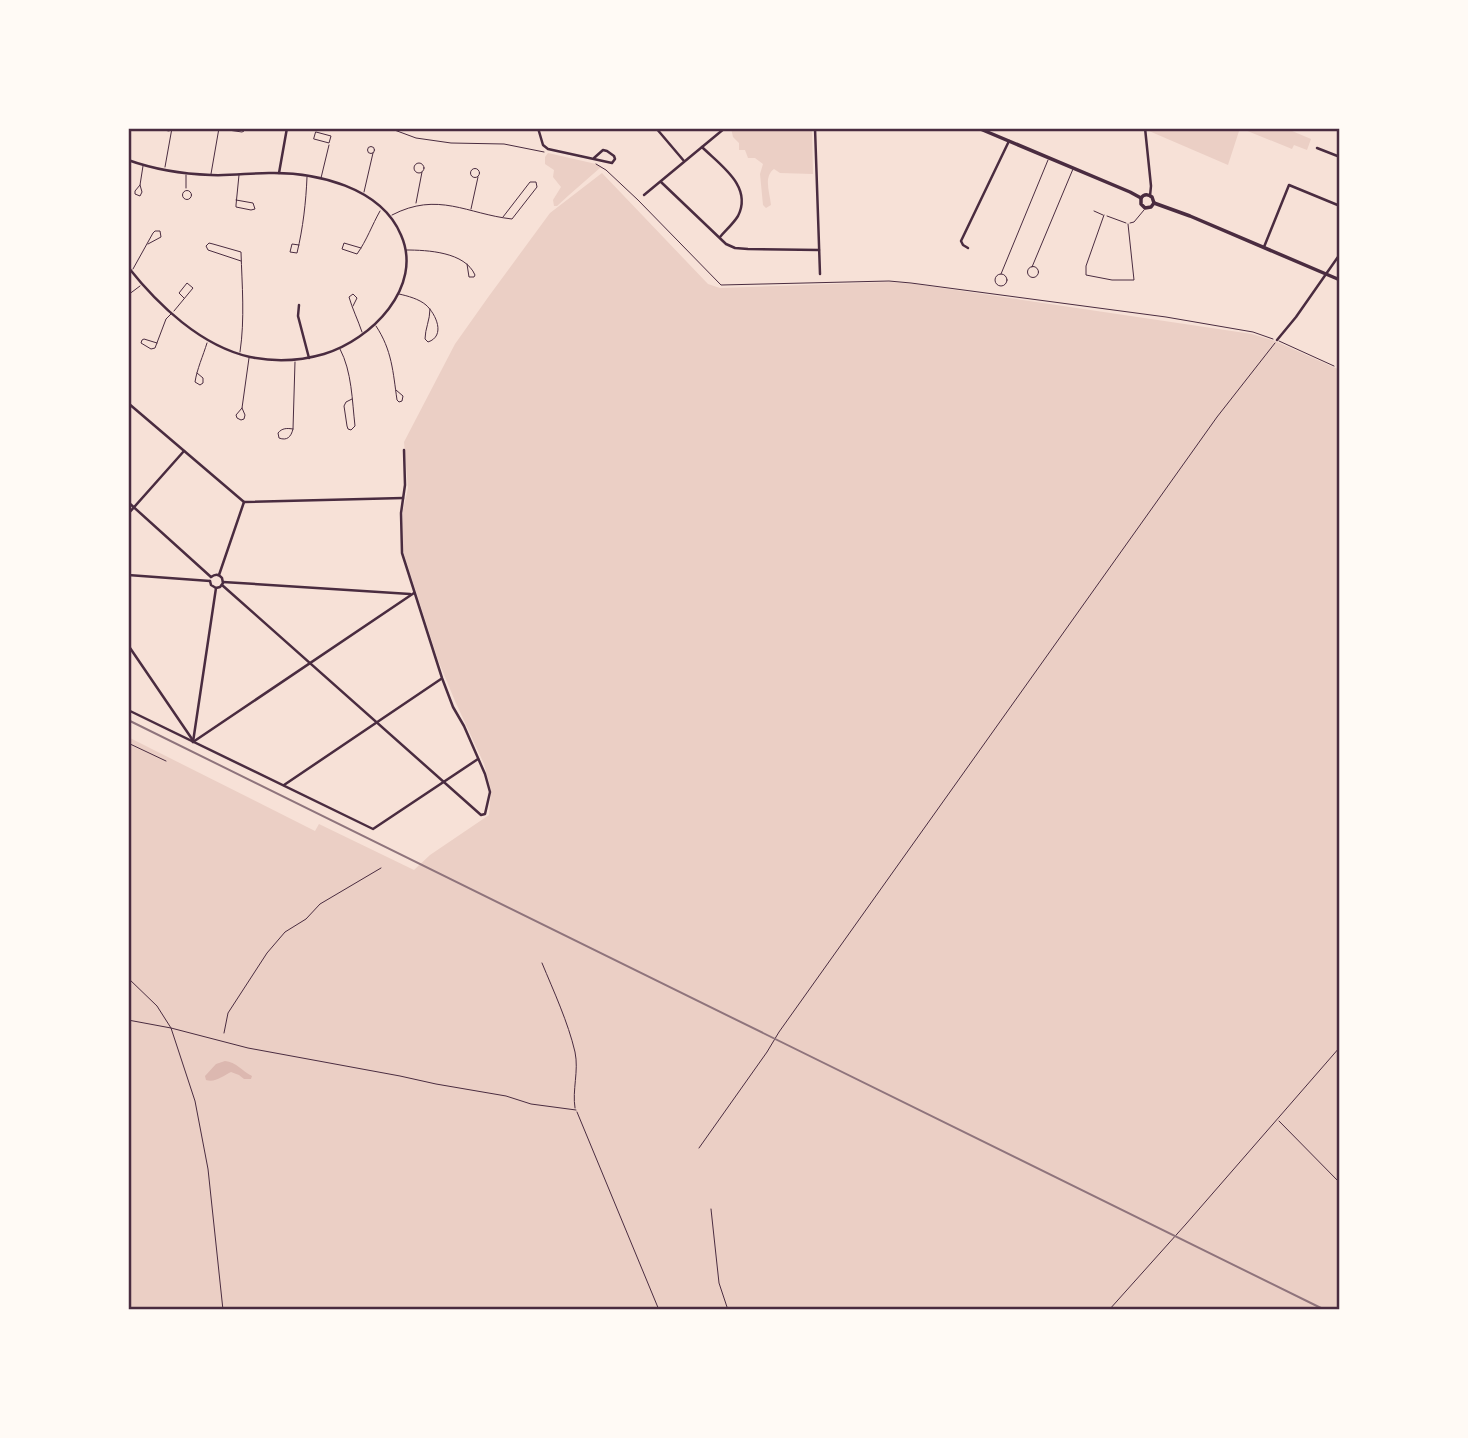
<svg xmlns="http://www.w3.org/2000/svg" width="1468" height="1438" viewBox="0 0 1468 1438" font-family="'Nunito Sans',sans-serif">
<rect width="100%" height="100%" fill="#f7e1d7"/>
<!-- green -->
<g fill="#ebcfc5">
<path d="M 731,128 L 812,128 L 813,174 L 780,173 L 774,169 C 763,177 770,193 771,205 L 766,208 L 763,205 L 760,174 L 763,164 L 755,158 L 748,158 L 745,150 L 739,150 L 739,143 L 733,137 Z"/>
<polygon points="1149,128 1285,128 1311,139 1307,150 1294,145 1292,149 1240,128 1228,165 1149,131"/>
<polygon points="548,153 596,164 601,167 569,195 557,206 554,206 553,200 561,187 553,177 554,170 545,164 545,157"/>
<polygon points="602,173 708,284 720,288 890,282 915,284 1252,334 1275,341 1340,370 1340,1310 128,1310 128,737 315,831 319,824 414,870 430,855 489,815 491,790 484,764 455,701 438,660 403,551 403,510 408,488 404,442 455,344 489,296 550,213"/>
</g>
<!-- water -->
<path fill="#dcb8b0" d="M 225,1061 C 236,1062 242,1071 252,1076 L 251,1079 L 244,1079 L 239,1075 L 231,1072 C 223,1076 215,1083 206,1080 L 205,1076 L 216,1064 Z"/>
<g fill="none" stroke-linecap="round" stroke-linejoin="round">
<!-- path -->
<g stroke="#4a2c40" stroke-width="1">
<polyline points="389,128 416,138 451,143 504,144 544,152"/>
<polyline points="596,164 606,170 638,200 721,285 889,281 911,283 1166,317 1253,332 1273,339"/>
<polyline points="128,743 166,761"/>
<path d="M 542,963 C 554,992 568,1022 575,1052 C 579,1071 572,1090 575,1108"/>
<polyline points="128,978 157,1006 171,1028 195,1101 208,1169 223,1310"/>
<polyline points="128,1020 171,1028 248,1048 400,1076 436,1084 506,1096 531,1104 576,1110"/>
<polyline points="224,1033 228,1013 267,953 285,932 306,919 320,904 381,868"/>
<polyline points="577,1112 659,1310"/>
<polyline points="1279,1121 1340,1183"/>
<polyline points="699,1148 767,1052 779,1032 1217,417 1275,343"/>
<polyline points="711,1209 719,1283 728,1310"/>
<polyline points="1109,1310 1186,1224 1340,1047"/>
</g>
<!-- service -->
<g stroke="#4a2c40" stroke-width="1">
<polyline points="153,128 169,131"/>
<polyline points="221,129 242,132 244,131 245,128"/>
<polygon points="316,132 331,136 329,143 314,139"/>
<circle cx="371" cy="150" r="3.5"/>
<circle cx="419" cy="168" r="5"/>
<polyline points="165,167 172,128"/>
<circle cx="475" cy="173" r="4.5"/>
<polyline points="211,174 219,128"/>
<polyline points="321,178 329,145"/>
<polyline points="140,185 135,191 135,194 140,196 142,192 140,185 143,166"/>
<polyline points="186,188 186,175"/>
<circle cx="187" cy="195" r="4.5"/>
<polyline points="364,192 373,153"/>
<polyline points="236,200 253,203 255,209 251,210 236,207 236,205 239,175"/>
<polyline points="416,203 422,172"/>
<polyline points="471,209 478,177"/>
<polyline points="1094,211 1103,215"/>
<path d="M 392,215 C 438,191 467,214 512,219 L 537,187 L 536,182 L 530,182 L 503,217"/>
<polyline points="1104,215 1086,266 1086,275 1112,280 1134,280 1128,224"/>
<polyline points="1107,216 1126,223"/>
<polyline points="1130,223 1134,222 1144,210"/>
<path d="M 299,245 L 292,244 L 290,252 L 297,253 C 303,228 306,202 307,177"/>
<path d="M 361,248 L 344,243 L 342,249 L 357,254 C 367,240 372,225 380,211"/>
<path d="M 406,250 C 428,250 465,252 475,275 L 474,277 L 469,277 L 467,264"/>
<circle cx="1033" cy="272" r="5.5"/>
<polyline points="1032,267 1073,169"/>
<polyline points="133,269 153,233 155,231 160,231 161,237 148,244"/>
<polyline points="1001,274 1048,160"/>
<circle cx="1001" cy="280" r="6"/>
<path d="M 399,294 C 408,296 419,299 426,305 C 436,314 446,336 428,342 L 425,339 C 425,329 430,320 430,309"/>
<polyline points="128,295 140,286"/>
<path d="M 353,306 L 357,298 L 353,294 L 349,297 C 352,308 358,320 362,332"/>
<polyline points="174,311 193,288 187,283 179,293 184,298"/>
<path d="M 376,326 C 392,350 393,372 397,400 L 399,402 L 402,401 L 403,396 L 396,390"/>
<polyline points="1279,341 1334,366"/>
<polyline points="157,343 144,339 142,340 141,343 151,349 155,348 166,319 171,314"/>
<path d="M 340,349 C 352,372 352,400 355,426 L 351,430 L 348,429 L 347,426 L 344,406 L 346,402 L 352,399"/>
<path d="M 240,352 C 245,319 242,285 241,252 L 213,244 L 209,243 L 206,246 L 208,250 L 241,261"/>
<path d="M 197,373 L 203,378 L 203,383 L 200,385 L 195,382 C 197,369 203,356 207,343"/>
<polyline points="242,408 236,415 237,418 241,420 244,419 245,415 242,408 249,358"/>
<path d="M 293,429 C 287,428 282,428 278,433 L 279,438 C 287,441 291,437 293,429 L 295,362"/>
</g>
<!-- minor -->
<g stroke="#4a2c40" stroke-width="2.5">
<polyline points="538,128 543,145 548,149 612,163 615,159 614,156 607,151 603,150 594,158"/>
<polyline points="656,128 684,161"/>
<polyline points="815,128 820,274"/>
<polyline points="1145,128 1151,186 1150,196"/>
<path d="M 702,147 C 720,165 753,186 738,216 C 733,224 726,230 720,237"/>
<polyline points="1317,148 1340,157"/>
<path d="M 128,160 C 153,169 183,174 211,175 C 230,176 250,173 269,173 C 316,172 381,187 401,235 C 424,287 371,340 324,354 C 300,361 274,362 250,357 C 201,346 158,305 128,267"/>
<polyline points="279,173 287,128"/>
<polyline points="661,182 726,244 735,248 748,249 819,250"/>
<polyline points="644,195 725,128"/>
<polyline points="1264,247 1289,185 1340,206"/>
<polyline points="968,248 963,245 961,241 1009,141"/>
<polyline points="299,305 298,316 309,358"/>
<polyline points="1277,340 1296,317 1340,254"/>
<polyline points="128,403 244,502 403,498"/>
<polyline points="128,502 211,577"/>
<polyline points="128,514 184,451"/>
<polyline points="128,575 210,581"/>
<polyline points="219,575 244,502"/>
<path d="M 210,581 L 211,585 L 216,588 L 220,587 L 223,583 L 222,578 C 219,574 215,574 211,577"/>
<polyline points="223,582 410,594"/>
<polyline points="222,585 481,815 485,814 490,792 485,774 464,726 453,707 442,678 402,553 401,513 405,485 404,450"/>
<polyline points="128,645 192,739"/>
<polyline points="128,710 373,829 478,759"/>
<polyline points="193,742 414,593"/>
<polyline points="193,742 216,588"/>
<polyline points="284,785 441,679"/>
</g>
<!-- tertiary -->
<g stroke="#4a2c40" stroke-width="3.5">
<polyline points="978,128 1130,192 1141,198"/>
<polyline points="1141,198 1141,204 1145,208 1151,207 1154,203"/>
<path d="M 1141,198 C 1144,194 1148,194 1152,197 L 1154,203"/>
<polyline points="1154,203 1190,216 1340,280"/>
</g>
<!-- rail -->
<polyline stroke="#8f747c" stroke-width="2" points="128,720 1325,1310"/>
</g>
<!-- border -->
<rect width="1468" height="1438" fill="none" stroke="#fffaf5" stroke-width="259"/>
<rect x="130" y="130" width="1208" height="1178" fill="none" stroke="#4a2c40" stroke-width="2.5"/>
</svg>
